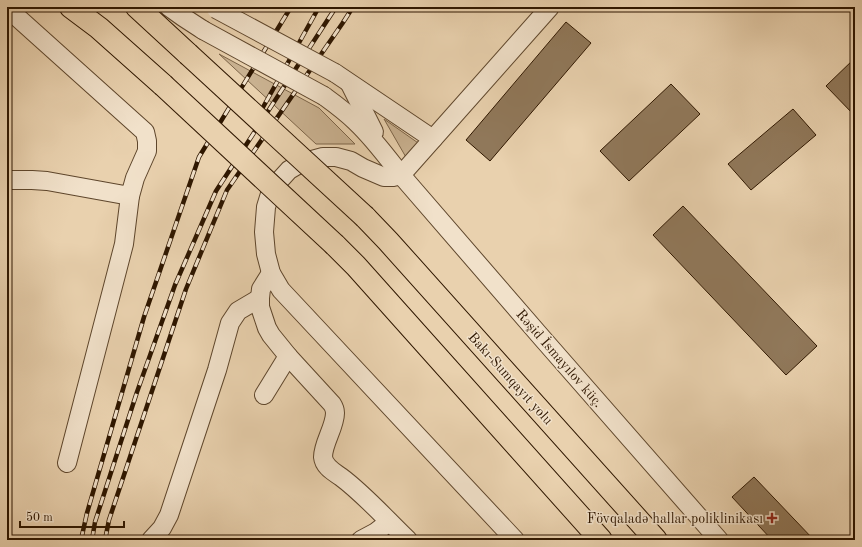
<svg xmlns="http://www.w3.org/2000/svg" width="862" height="547" viewBox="0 0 862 547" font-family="'Old Standard TT',serif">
<rect width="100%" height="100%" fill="#e9d1ae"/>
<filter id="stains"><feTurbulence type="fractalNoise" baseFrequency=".005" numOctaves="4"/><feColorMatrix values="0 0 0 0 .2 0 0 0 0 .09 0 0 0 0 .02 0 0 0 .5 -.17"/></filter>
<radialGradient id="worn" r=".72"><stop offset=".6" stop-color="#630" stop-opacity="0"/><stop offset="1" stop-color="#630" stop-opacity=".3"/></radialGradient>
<!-- green -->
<g fill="#c9b190" stroke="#7c6448">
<polygon points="219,54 319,108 355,144 316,144"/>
<polygon points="384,119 421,145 407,159"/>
</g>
<!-- building -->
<g fill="#90785a" stroke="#2f1700">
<polygon points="566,22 591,43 490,161 466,140"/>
<polygon points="855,58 855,116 826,86"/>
<polygon points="671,84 700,114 629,181 600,151"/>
<polygon points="793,109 816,135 751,190 728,164"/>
<polygon points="683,206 817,346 786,375 653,235"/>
<polygon points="754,477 814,540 772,540 732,497"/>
</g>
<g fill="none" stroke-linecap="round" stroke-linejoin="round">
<defs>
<g id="minor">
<polyline points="169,7 183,17 203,30"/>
<polyline points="7,8 145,132 147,141 147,151 135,178 130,196 47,181 32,180 7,180"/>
<polyline points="335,73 433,139"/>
<polyline points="350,84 374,132"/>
<path d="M 324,96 C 335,104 346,112 356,122 C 373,138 387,157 401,175 L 542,338 L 719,540"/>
<path d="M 271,273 L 261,289 L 260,298 L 260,307 L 267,328 L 271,335 L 288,356 L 332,404 C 334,407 335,410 335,413 C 335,427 323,443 323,457 C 324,467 334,472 341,477 C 364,494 387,520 408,540"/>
<polyline points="264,395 288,356"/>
<polyline points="67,463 117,271 124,244 130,196"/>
<polyline points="151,540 162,528 169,515 217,370 230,323 238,311 260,298"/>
<polyline points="361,540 376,532 389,522"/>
<polyline points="515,540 281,290 271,273 266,254 264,232 266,207 270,194 279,181 289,170 301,163 323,157 336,157 351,161 363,168 384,177 393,177 401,175 550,7"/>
</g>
<g id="highway">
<polyline points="71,7 99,28 163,85"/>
<polyline points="137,7 188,54"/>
<polyline points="365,217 388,241 656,540"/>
<polyline points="335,245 356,266 601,540"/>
</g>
</defs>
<!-- minor casing -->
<use href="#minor" stroke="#5e462c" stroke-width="20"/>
<!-- highway casing -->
<use href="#highway" stroke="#2f1700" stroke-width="24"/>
<!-- minor -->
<use href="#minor" stroke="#f1e1ca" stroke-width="18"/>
<!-- highway -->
<use href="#highway" stroke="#e9d1ae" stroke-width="22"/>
<defs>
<g id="rail">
<polyline points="257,118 319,7"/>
<polyline points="81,540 87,513 144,317 199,157 291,7"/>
<polyline points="92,540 95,522 137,392 175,285 216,191 336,7"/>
<polyline points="105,540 109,520 186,289 227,190 342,24 353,7"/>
</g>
</defs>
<!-- rail casing -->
<use href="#rail" stroke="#2f1700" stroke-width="4.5"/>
<!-- rail -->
<use href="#rail" stroke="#f1e1ca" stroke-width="3" stroke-dasharray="9" stroke-linecap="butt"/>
<defs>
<g id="minor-bridge">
<polyline points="216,9 335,73"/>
<polyline points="203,30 324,96"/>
</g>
<g id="highway-bridge">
<polyline points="188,54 365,217"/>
<polyline points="163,85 335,245"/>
</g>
</defs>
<!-- minor-bridge casing -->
<use href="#minor-bridge" stroke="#5e462c" stroke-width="20" stroke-linecap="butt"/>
<!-- highway-bridge casing -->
<use href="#highway-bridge" stroke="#2f1700" stroke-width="24" stroke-linecap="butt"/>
<!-- minor-bridge -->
<use href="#minor-bridge" stroke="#f1e1ca" stroke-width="18"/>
<!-- highway-bridge -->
<use href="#highway-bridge" stroke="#e9d1ae" stroke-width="22"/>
</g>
<!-- markers -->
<path fill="#8f2418" stroke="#f1e1ca" stroke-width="1.5" d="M770 512h4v4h4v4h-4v4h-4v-4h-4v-4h4z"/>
<g text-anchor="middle" stroke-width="3" stroke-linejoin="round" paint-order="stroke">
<!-- street labels -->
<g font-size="14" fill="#2f1700" stroke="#f1e1ca">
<text transform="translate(560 358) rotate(49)" y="5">Rəşid İsmayılov küç.</text>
<text transform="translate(511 378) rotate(48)" y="5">Bakı-Sumqayıt yolu</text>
</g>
<!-- poi labels -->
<g font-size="14" fill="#2f1700" stroke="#f1e1ca" text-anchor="end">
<text x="763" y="523">Fövqaladə hallar poliklinikası</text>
</g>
</g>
<!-- margin -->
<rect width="862" height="547" fill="none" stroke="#e9d1ae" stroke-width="24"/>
<rect x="8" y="8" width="846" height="531" fill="none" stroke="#2f1700" stroke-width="2"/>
<rect x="12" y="12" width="838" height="523" fill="none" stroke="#2f1700"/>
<!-- scale -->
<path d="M20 521v6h104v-6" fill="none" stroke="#2f1700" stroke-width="2"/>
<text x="26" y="521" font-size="12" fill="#2f1700" stroke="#f1e1ca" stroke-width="3" paint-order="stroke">50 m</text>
<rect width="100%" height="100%" filter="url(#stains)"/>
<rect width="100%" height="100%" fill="url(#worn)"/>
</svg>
